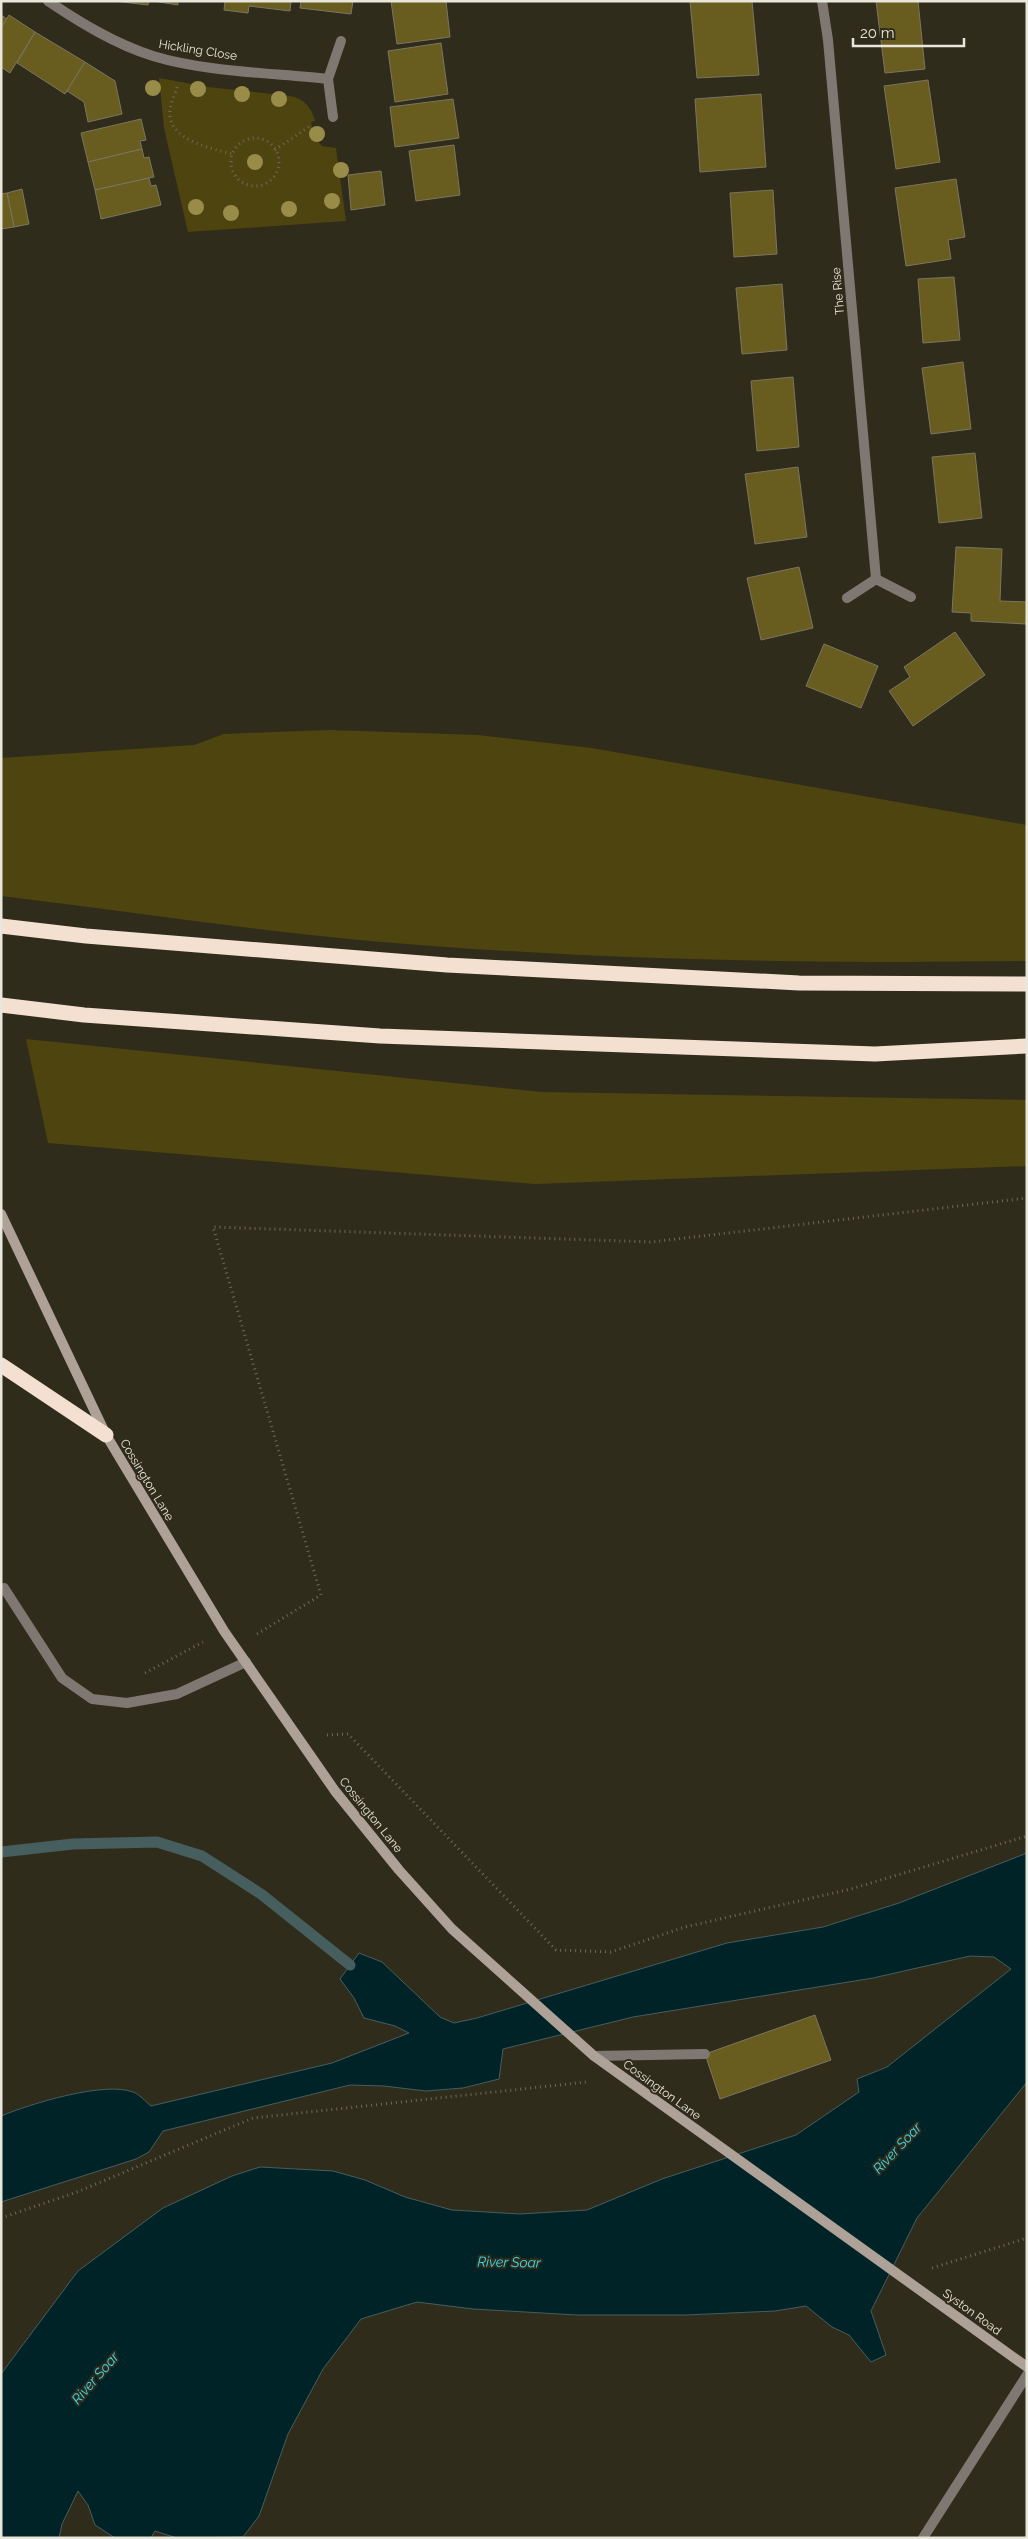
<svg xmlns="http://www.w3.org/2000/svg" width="1028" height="2539" viewBox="0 0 1028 2539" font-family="Raleway,sans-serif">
<rect width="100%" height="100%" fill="#302c1b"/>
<!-- green -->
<g fill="#4e440f">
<path d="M 159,78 L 208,87 L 290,96 C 305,99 311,107 315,121 L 311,122 L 315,138 L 322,146 L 336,148 L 346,221 L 188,232 L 164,128 Z"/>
<path d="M 329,730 L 478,735 L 592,748 L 1027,825 L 1027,961 C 812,964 595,960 381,942 C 254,931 128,911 1,896 L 1,758 L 194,745 L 224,734 Z"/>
<polygon points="26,1039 542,1092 1027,1100 1027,1166 535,1184 48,1143"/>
</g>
<!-- water -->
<path fill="#002328" stroke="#465e5e" d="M 1027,1853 L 1027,2082 L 917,2218 L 871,2311 L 886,2355 L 871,2362 L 849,2335 L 832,2327 L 806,2306 L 775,2311 L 686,2315 L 577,2315 L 473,2309 L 417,2302 L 361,2319 L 323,2369 L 288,2434 L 259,2516 L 243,2537 L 177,2538 L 155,2531 L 151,2538 L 115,2538 L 95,2525 L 88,2505 L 78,2491 L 62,2524 L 59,2538 L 1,2538 L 1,2374 L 78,2271 L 163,2208 L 232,2176 L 260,2167 L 333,2171 L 365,2180 L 405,2197 L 452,2210 L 520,2214 L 587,2210 L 662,2179 L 796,2135 L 859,2092 L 857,2079 L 887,2067 L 1011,1969 L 994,1957 L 970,1956 L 873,1978 L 633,2017 L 503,2049 L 499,2079 L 463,2088 L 426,2091 L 384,2086 L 350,2085 L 163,2131 L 149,2152 L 136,2159 L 1,2202 L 1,2116 C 30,2104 104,2081 133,2092 C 139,2094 146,2102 151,2106 L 332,2063 L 409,2033 L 395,2026 L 364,2018 L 354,1998 L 340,1979 L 359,1953 L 382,1962 L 440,2017 L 454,2023 L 477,2018 L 727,1943 L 823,1927 L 899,1903 Z"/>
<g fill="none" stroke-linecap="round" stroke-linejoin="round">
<!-- stream -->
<polyline stroke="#465e5e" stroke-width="11" points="1,1852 73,1844 157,1842 202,1856 261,1894 350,1965"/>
</g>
<!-- building -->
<g fill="#685c1f" stroke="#7a7662">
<polygon points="114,1 149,1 148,5"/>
<polygon points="153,1 178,1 178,5"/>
<polygon points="225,1 291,1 290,11 249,6 248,13 224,10"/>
<polygon points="301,1 353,1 351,14 300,8"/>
<polygon points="391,1 446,1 450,37 397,44"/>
<polygon points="690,1 752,1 759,75 697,78"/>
<polygon points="876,1 918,1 925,69 885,73"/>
<polygon points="1,15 7,19 1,28"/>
<polygon points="9,15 35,32 10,73 1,67 1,28"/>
<polygon points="35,32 85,62 65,94 17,63"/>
<polygon points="441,43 448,94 395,102 388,51"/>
<polygon points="85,62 115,81 122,114 88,122 84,102 67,91"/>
<polygon points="928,80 940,162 896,169 884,86"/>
<polygon points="761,94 766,167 700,172 695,99"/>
<polygon points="453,99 459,138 395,147 390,107"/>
<polygon points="141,119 146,140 140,141 142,149 88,162 81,133"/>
<polygon points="454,145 460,195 416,201 409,151"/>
<polygon points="142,149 144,158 149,157 154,177 95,190 88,162"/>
<polygon points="381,171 385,205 351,210 348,175"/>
<polygon points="149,178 151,186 156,185 161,205 101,219 95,190"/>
<polygon points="956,179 965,237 948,240 951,259 906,266 895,188"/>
<polygon points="22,189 29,224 14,227 7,193"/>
<polygon points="773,190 777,254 734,257 730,193"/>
<polygon points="7,193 14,227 1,229 1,194"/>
<polygon points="954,277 960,340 923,343 918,279"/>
<polygon points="782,284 787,350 742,354 736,288"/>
<polygon points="963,362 971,429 931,434 922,368"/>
<polygon points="793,377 799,447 757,451 751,381"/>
<polygon points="975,453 982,518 939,523 932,457"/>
<polygon points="798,467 807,537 755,544 745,474"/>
<polygon points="956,547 1002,549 1000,601 1027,602 1026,624 971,621 971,613 952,612"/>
<polygon points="799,567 813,628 761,640 747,578"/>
<polygon points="955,632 985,675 913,726 889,691 910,677 904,667"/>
<polygon points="824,644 878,666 861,708 806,686"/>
<polygon points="815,2015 831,2060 720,2099 705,2054"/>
</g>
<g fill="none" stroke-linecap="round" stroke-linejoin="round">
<!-- path -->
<g stroke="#6e6a5b" stroke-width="3" stroke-dasharray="1 4" stroke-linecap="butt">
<path d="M 177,87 C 175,95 171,102 170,110 C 167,140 210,148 232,154"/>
<circle cx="255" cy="162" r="24"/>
<polyline points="275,150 310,126"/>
<polyline points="257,1634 321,1595 213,1227 651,1242 1027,1198"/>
<polyline points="145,1673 203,1642"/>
<polyline points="327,1735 348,1734 556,1950 611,1952 685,1927 851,1889 1027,1836"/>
<polyline points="1,2218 77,2192 253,2118 587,2082"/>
<polyline points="932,2268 1027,2238"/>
</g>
<!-- lane -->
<g stroke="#7f7771" stroke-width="10">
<polyline points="4,1588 62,1678 92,1699 127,1703 177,1694 246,1662"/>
<polyline points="594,2056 705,2054"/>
</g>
<!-- street -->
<g stroke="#7f7771" stroke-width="10">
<path d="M 48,1 C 81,23 115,44 153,56 C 205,72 273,73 328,79"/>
<polyline points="822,1 828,40 876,579"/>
<polyline points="333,117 328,79 341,41"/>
<polyline points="847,598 876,579 911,597"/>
<polyline points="923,2538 1027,2375"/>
</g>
<!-- secondary -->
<polyline stroke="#aea198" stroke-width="10" points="1,1214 106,1435 224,1631 335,1791 399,1870 452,1929 594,2056 1027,2367"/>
<!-- highway -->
<g stroke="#f4e0d1" stroke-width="15">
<polyline points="1,926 86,936 447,965 799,983 1027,984"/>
<polyline points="1,1005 84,1015 380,1036 875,1054 1027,1046"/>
<polyline points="1,1365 106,1435"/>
</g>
</g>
<!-- trees -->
<g fill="#998b48">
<circle cx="153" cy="88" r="8"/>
<circle cx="198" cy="89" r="8"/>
<circle cx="242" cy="94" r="8"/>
<circle cx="279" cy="99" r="8"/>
<circle cx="317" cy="134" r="8"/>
<circle cx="255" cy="162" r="8"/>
<circle cx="341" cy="170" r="8"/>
<circle cx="332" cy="201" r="8"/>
<circle cx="196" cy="207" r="8"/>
<circle cx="289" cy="209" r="8"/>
<circle cx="231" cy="213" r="8"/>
</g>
<g text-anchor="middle" stroke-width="4" stroke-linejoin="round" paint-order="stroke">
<!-- street labels -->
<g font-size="12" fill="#e9e6db" stroke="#302c1b">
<text transform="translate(198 50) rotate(9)" y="4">Hickling Close</text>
<text transform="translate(838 291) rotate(-95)" y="4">The Rise</text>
<text transform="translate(147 1480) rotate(59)" y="4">Cossington Lane</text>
<text transform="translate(371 1815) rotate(51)" y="4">Cossington Lane</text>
<text transform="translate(662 2090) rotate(36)" y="4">Cossington Lane</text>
<text transform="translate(972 2312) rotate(36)" y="4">Syston Road</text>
</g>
<!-- water labels -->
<g font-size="14" font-style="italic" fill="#37dcf3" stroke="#302c1b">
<text transform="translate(897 2148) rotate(-47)" y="5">River Soar</text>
<text transform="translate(509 2262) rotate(1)" y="5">River Soar</text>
<text transform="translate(95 2378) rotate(-49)" y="5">River Soar</text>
</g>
</g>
<!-- border -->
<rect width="1028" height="2539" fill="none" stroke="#e9e6db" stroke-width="5"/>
<!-- scale -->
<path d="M853 38v8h111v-8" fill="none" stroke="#e9e6db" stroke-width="2.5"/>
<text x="860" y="38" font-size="15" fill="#e9e6db" stroke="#302c1b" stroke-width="4" paint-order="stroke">20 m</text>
</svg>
